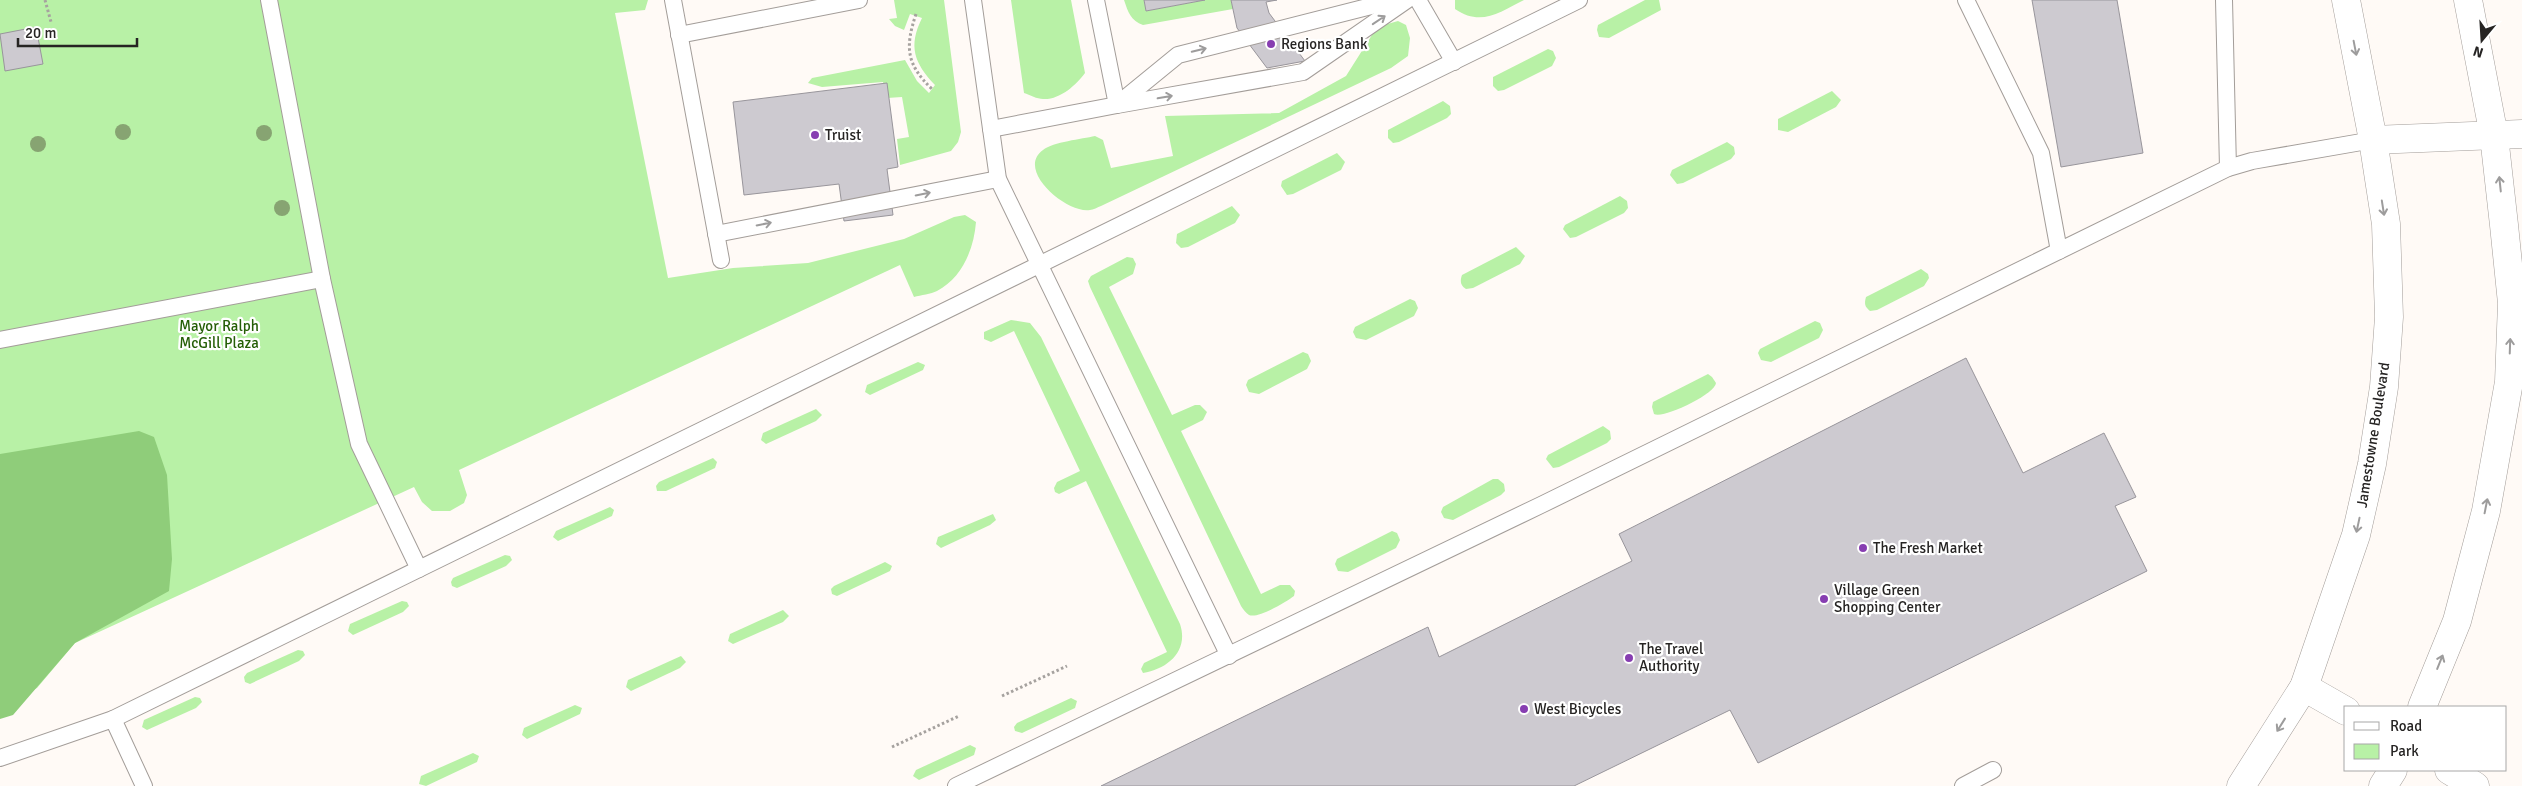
<svg xmlns="http://www.w3.org/2000/svg" width="2522" height="786" viewBox="0 0 2522 786" font-family="Signika,sans-serif">
<rect width="100%" height="100%" fill="#fffaf6"/>
<!-- green -->
<g fill="#b8f1a6">
<path d="M 0,0 L 648,0 L 645,10 L 615,13 L 668,278 L 733,268 L 808,263 L 904,239 L 954,217 L 965,215 L 976,222 C 974,249 962,278 937,291 C 931,294 921,295 914,297 L 900,265 L 459,470 L 467,495 L 464,503 L 450,511 L 432,511 L 422,502 L 414,487 L 75,643 L 37,688 L 0,707 Z"/>
<path d="M 894,0 L 944,0 L 961,132 L 958,142 L 951,151 L 900,165 L 897,139 L 909,137 L 902,97 L 887,98 L 883,82 L 822,87 L 808,83 L 812,78 L 905,60 L 917,81 L 929,93 L 935,85 C 914,63 908,46 922,18 L 910,14 L 904,30 L 895,26 L 889,19 L 897,18 Z"/>
<path d="M 1011,0 L 1071,0 L 1085,73 C 1076,85 1060,100 1043,99 C 1037,99 1030,95 1024,93 Z"/>
<path d="M 1124,0 L 1144,0 L 1146,11 L 1205,0 L 1231,0 L 1233,9 L 1143,25 C 1131,21 1128,12 1124,0 Z"/>
<path d="M 1455,0 L 1524,0 C 1500,12 1481,27 1455,9 Z"/>
<polygon points="1645,0 1659,0 1661,10 1609,38 1599,37 1597,30 1598,25"/>
<path d="M 1398,21 L 1406,25 L 1410,38 L 1408,56 L 1391,68 L 1101,206 C 1098,207 1093,210 1090,210 C 1067,214 1015,170 1043,150 C 1053,142 1082,139 1095,136 L 1103,140 L 1111,168 L 1173,156 L 1165,116 L 1279,113 L 1346,76 L 1377,27 Z"/>
<polygon points="1548,49 1553,51 1556,58 1552,66 1504,90 1498,91 1493,86 1493,77"/>
<polygon points="1832,91 1841,100 1836,107 1788,132 1778,130 1778,119"/>
<polygon points="1443,101 1450,106 1451,114 1447,118 1399,142 1393,143 1388,138 1388,130"/>
<polygon points="1727,142 1734,147 1735,154 1731,159 1683,183 1677,184 1670,175 1672,170"/>
<polygon points="1337,153 1345,162 1341,170 1293,194 1287,195 1281,186 1282,181"/>
<polygon points="1620,196 1627,201 1628,208 1624,213 1576,237 1570,238 1563,229 1565,225"/>
<polygon points="1232,206 1240,215 1235,223 1188,247 1181,248 1176,243 1177,234"/>
<path d="M 1516,247 L 1525,256 L 1520,264 L 1473,288 L 1466,289 C 1460,285 1460,281 1462,275 Z"/>
<path d="M 1127,257 L 1133,258 L 1136,264 L 1133,274 L 1109,287 L 1172,415 L 1195,405 L 1200,405 L 1207,412 L 1203,420 L 1181,431 L 1261,594 L 1280,585 L 1290,585 L 1295,591 L 1294,596 C 1286,602 1258,619 1249,615 C 1246,613 1243,609 1241,606 L 1090,287 L 1088,281 L 1091,276 Z"/>
<path d="M 1921,269 L 1928,274 L 1929,278 L 1924,286 L 1877,310 L 1870,311 C 1865,307 1864,304 1866,297 Z"/>
<polygon points="1410,299 1415,301 1418,308 1414,316 1366,340 1356,338 1353,332 1355,327"/>
<path d="M 1011,320 L 1030,323 L 1041,337 L 1180,624 C 1189,651 1168,669 1143,673 L 1141,669 L 1144,663 L 1167,652 L 1086,481 L 1059,494 L 1055,492 L 1054,488 L 1057,482 L 1080,471 L 1014,331 L 991,342 L 984,339 L 984,332 Z"/>
<polygon points="1815,321 1820,323 1823,330 1819,338 1771,362 1761,360 1758,353 1760,349"/>
<polygon points="1303,352 1308,354 1311,361 1307,369 1259,394 1249,392 1246,385 1248,380"/>
<polygon points="918,362 925,365 923,370 870,395 865,392 867,385"/>
<path d="M 1708,374 L 1712,377 L 1716,383 C 1715,394 1664,419 1654,414 L 1652,407 L 1653,402 Z"/>
<polygon points="816,409 822,415 816,421 766,444 761,440 763,433"/>
<polygon points="1603,426 1610,431 1611,439 1607,443 1559,467 1553,468 1546,459 1548,455"/>
<polygon points="713,458 717,462 715,468 666,491 657,491 656,486 659,482"/>
<polygon points="1493,479 1498,479 1504,484 1505,491 1501,495 1453,520 1444,518 1441,512 1443,507"/>
<polygon points="610,507 614,510 612,516 558,541 553,537 556,531"/>
<polygon points="993,514 996,520 990,525 941,548 936,544 938,537"/>
<polygon points="1392,531 1397,533 1400,540 1396,548 1348,572 1338,571 1335,564 1337,559"/>
<polygon points="505,555 510,556 512,560 506,566 457,588 452,586 451,582 453,578"/>
<polygon points="885,562 892,566 890,571 837,596 832,594 831,589 834,586"/>
<polygon points="402,601 407,602 409,606 403,612 353,635 348,631 350,624"/>
<polygon points="783,610 789,616 783,622 733,644 728,641 730,634"/>
<polygon points="298,650 303,651 305,655 299,661 250,684 245,682 244,677 247,673"/>
<polygon points="681,656 686,662 680,668 631,691 626,687 628,680"/>
<polygon points="195,697 200,698 202,702 196,708 147,730 142,727 144,720"/>
<polygon points="1071,698 1077,701 1075,708 1022,733 1015,731 1014,727 1017,723"/>
<polygon points="575,705 582,708 580,714 527,739 522,735 524,728"/>
<polygon points="970,745 976,748 974,755 919,780 913,776 916,770"/>
<polygon points="473,753 479,756 477,762 426,786 419,784 421,776"/>
</g>
<!-- forest -->
<polygon fill="#8fcd7a" points="139,431 154,437 167,475 172,559 169,591 75,643 13,715 0,719 0,454"/>
<!-- building -->
<g fill="#cdcad0" stroke="#98959b">
<polygon points="1144,0 1205,0 1146,11"/>
<polygon points="1231,0 1277,0 1266,2 1269,13 1305,61 1267,68 1237,28"/>
<polygon points="2032,0 2117,0 2143,153 2061,167"/>
<polygon points="36,27 43,64 5,71 0,34"/>
<polygon points="887,83 898,167 887,169 893,215 844,221 839,184 744,195 733,102"/>
<polygon points="1966,358 2023,473 2104,433 2136,497 2115,506 2147,571 1758,763 1730,710 1574,786 1101,786 1428,627 1439,657 1632,561 1619,534"/>
</g>
<g fill="none" stroke-linecap="round" stroke-linejoin="round">
<defs>
<g id="lane">
<polyline points="269,0 322,279 359,444 419,569"/>
<polyline points="673,0 721,260"/>
<polyline points="973,0 998,179 1229,656"/>
<polyline points="1418,0 1454,62"/>
<polyline points="1966,0 2041,153 2059,251"/>
<polyline points="2224,0 2228,168"/>
<polyline points="679,35 859,0"/>
<polyline points="1118,104 1178,55 1395,0"/>
<polyline points="1117,105 1303,72 1407,0"/>
<polyline points="991,129 1117,105 1096,0"/>
<polyline points="716,234 998,179"/>
<polyline points="0,340 322,279"/>
<polyline points="113,719 1579,0"/>
<polyline points="0,758 113,719 144,786"/>
<polyline points="956,786 1541,505 2228,168 2252,161 2373,140"/>
<polyline points="1963,786 1993,770"/>
</g>
<g id="street">
<polyline points="2373,140 2522,134"/>
<polyline points="2304,687 2346,711"/>
<polyline points="2422,707 2457,621 2486,511 2509,382 2512,303 2504,225 2494,136 2468,0"/>
<polyline points="2449,770 2475,786"/>
<polyline points="2241,786 2304,687 2356,535 2372,464 2384,387 2389,317 2386,224 2373,140 2346,0"/>
<polyline points="2383,786 2393,770"/>
</g>
</defs>
<!-- lane casing -->
<use href="#lane" stroke="#a39d99" stroke-width="18"/>
<!-- street casing -->
<use href="#street" stroke="#a39d99" stroke-width="29"/>
<!-- path -->
<g stroke="#a6a29f" stroke-width="3" stroke-dasharray="2.5 2.5" stroke-linecap="butt">
<polyline points="45,0 51,22"/>
<path d="M 916,14 C 905,47 906,64 932,89"/>
<polyline points="1002,696 1067,666"/>
<polyline points="892,747 959,716"/>
</g>
<!-- lane -->
<use href="#lane" stroke="#fff" stroke-width="16"/>
<!-- street -->
<use href="#street" stroke="#fff" stroke-width="28"/>
</g>
<!-- trees -->
<g fill="#87a472">
<circle cx="123" cy="132" r="8"/>
<circle cx="264" cy="133" r="8"/>
<circle cx="38" cy="144" r="8"/>
<circle cx="282" cy="208" r="8"/>
</g>
<!-- one-way arrows -->
<defs><path id="oneway-shaft" d="M-6 0H5M1.5-3L5.5 0L1.5 3" fill="none" stroke-width="1.6" stroke-linecap="round" stroke-linejoin="round" transform="scale(1.25)"/></defs>
<g stroke="#9d9c9c">
<use href="#oneway-shaft" transform="translate(1379 20) rotate(-34)"/>
<use href="#oneway-shaft" transform="translate(2355 48) rotate(79)"/>
<use href="#oneway-shaft" transform="translate(1199 50) rotate(-14)"/>
<use href="#oneway-shaft" transform="translate(1165 97) rotate(-10)"/>
<use href="#oneway-shaft" transform="translate(2500 184) rotate(-96)"/>
<use href="#oneway-shaft" transform="translate(923 194) rotate(-11)"/>
<use href="#oneway-shaft" transform="translate(2383 208) rotate(81)"/>
<use href="#oneway-shaft" transform="translate(764 224) rotate(-11)"/>
<use href="#oneway-shaft" transform="translate(2510 346) rotate(-88)"/>
<use href="#oneway-shaft" transform="translate(2486 506) rotate(-79)"/>
<use href="#oneway-shaft" transform="translate(2358 525) rotate(102)"/>
<use href="#oneway-shaft" transform="translate(2440 662) rotate(-68)"/>
<use href="#oneway-shaft" transform="translate(2281 725) rotate(122)"/>
</g>
<!-- markers -->
<g fill="#873eb1" stroke="#fff" stroke-width="2">
<circle cx="1271" cy="44" r="5"/>
<circle cx="815" cy="135" r="5"/>
<circle cx="1863" cy="548" r="5"/>
<circle cx="1824" cy="599" r="5"/>
<circle cx="1629" cy="658" r="5"/>
<circle cx="1524" cy="709" r="5"/>
</g>
<g text-anchor="middle" stroke-width="4.5" stroke-linejoin="round" paint-order="stroke">
<!-- poi labels -->
<g font-size="15" fill="#262423" stroke="#fff" text-anchor="start">
<text x="1281" y="49">Regions Bank</text>
<text x="825" y="140">Truist</text>
<text x="1873" y="553">The Fresh Market</text>
<text x="1834" y="595">Village Green<tspan x="1834" dy="17">Shopping Center</tspan></text>
<text x="1639" y="654">The Travel<tspan x="1639" dy="17">Authority</tspan></text>
<text x="1534" y="714">West Bicycles</text>
</g>
<!-- park labels -->
<g font-size="15" fill="#245e06" stroke="#fff">
<text x="219" y="331">Mayor Ralph<tspan x="219" dy="17">McGill Plaza</tspan></text>
</g>
<!-- street labels -->
<g font-size="15" fill="#262423" stroke="#fff">
<text transform="translate(2373 435) rotate(-81)" y="5">Jamestowne Boulevard</text>
</g>
</g>
<!-- legend -->
<rect x="2344" y="706" width="162" height="65" fill="#ffffff" stroke="#a8a7a7"/>
<rect x="2354" y="722" width="25" height="8" fill="#ffffff" stroke="#a8a7a7"/>
<text x="2390" y="731" font-size="15" fill="#262423">Road</text>
<rect x="2354" y="744" width="25" height="15" fill="#b8f1a6" stroke="#a8a7a7"/>
<text x="2390" y="756" font-size="15" fill="#262423">Park</text>
<!-- north arrow -->
<g transform="translate(2482 40) rotate(198)" stroke="#ffffff" stroke-width="4" paint-order="stroke">
<path d="M0-4L9 19L0 12L-9 19Z" fill="#262423"/>
<text y="-8" font-size="14" font-weight="bold" text-anchor="middle" fill="#262423">N</text>
</g>
<!-- scale -->
<path d="M18 38v8h119v-8" fill="none" stroke="#262423" stroke-width="2.5"/>
<text x="25" y="38" font-size="15" fill="#262423" stroke="#ffffff" stroke-width="4" paint-order="stroke">20 m</text>
</svg>
